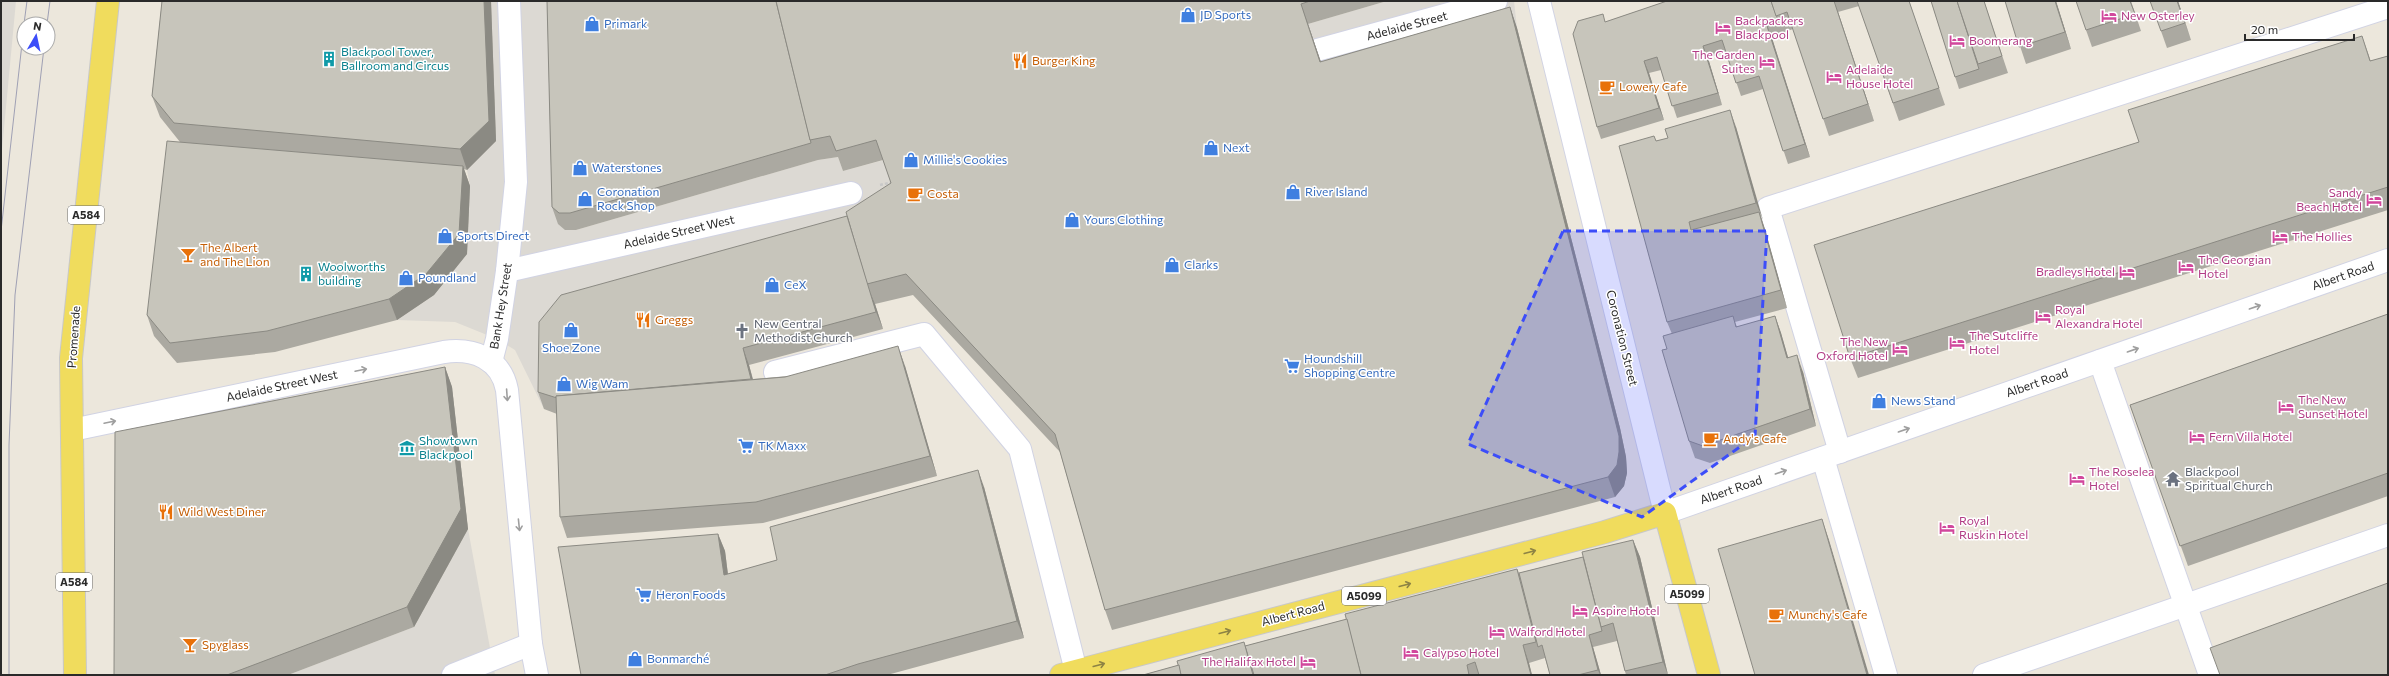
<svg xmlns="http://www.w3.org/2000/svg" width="2389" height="676" viewBox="0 0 2389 676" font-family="Commissioner,sans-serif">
<rect width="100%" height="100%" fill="#ece7dc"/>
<!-- plaza -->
<g fill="#dcd9d3">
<polygon points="1,1 16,1 1,160"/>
<polygon points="491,1 553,1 576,230 818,160 838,157 843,171 884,160 898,203 544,409 515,350 497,339 455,322 397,320 434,295 467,254 470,186 467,170 496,141"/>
<polygon points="1387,1 1514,1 1517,28 1328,83 1308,24"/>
<polygon points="468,529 495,675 288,675 414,627"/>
</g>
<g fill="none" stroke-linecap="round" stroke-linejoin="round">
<defs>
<g id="minor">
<polyline points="1539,1 1665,513 2388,260"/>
<polyline points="1317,50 1496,1"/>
<polyline points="507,271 851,193"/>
<polyline points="2100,361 2210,675"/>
<polyline points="491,362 497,339 507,271 516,182 509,1"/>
<polyline points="775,372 924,334 1020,449 1076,671"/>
<path d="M 72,430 L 444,352 C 473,348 501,358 507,390 L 531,644 L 537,675"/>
<polyline points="1840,452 1768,208 2388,7"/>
<polyline points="1823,458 1886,675"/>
<polyline points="453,675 531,644"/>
<polyline points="1984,675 2388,535"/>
</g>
<g id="major">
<polyline points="75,675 71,358 108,1"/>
<polyline points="1061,675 1605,532 1665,513 1709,675"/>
</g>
</defs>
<!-- minor casing -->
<use href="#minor" stroke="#d1d3e3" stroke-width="24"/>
<!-- major casing -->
<use href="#major" stroke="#c8c8c8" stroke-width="24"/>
<!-- path -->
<polyline stroke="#c8c8c8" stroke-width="2.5" stroke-dasharray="3 2" stroke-linecap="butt" points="880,185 893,182"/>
<!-- minor -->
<use href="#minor" stroke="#fff" stroke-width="22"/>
<!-- major -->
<use href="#major" stroke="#f0dc5d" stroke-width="22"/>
<!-- tram -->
<g stroke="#9fa0b4" stroke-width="1">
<polyline points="24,24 27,1"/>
<polyline points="47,24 50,1"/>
<polyline points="1,231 24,26"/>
<polyline points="9,675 9,445 15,295 44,48"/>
</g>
</g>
<!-- wall -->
<g fill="#aba9a1">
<polygon points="162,1 491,1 496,141 467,170 464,169 470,186 467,254 434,295 397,320 275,352 177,363 154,336 147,315 180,142 160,117 152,96"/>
<polygon points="547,1 1387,1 1308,24 1321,62 1510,7 1517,28 1620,428 1626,457 1627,473 1624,486 1615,497 1112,630 1105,610 1060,452 913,295 875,304 883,329 749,365 753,379 905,366 937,476 763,523 567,538 560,517 557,414 544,409 538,392 847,216 891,183 883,160 843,171 838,157 818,160 576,230 565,230 558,224 552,207"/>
<polygon points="1667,1 1909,1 1945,105 1899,121 1859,6 1838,12 1874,121 1829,136 1793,29 1782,33 1771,35 1810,157 1788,164 1763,89 1741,96 1726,52 1708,58 1722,105 1677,118 1661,70 1649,73 1664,120 1601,139 1597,127 1606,22"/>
<polygon points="1931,1 1984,1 2008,73 1959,89"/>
<polygon points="2005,1 2056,1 2071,49 2026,64"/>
<polygon points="2131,1 2141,31 2092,47 2086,30"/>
<polygon points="2178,1 2191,40 2167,48 2161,31"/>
<polygon points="2388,56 2388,210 1858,378 1850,358 2139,142 2371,61"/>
<polygon points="1736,127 1787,308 1735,322 1737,327 1775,316 1781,333 1788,357 1803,372 1816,426 1710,463 1695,458 1689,441 1667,349 1672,334 1667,322 1656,141"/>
<polygon points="2388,314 2388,496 2188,566 2130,405"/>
<polygon points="445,367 452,387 468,529 414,627 288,675 114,675"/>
<polygon points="984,487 1024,638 887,675 581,675 718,534 725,551 728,574 777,560"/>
<polygon points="1633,540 1640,557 1668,675 1626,675 1617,641 1593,647 1601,675 1550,675 1545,658 1529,663 1532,675 1143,675 1179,665 1244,642 1245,646 1347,619 1517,569 1519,573 1583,557"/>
</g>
<!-- shaded-wall -->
<g fill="#8b8a83">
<polygon points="484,1 491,1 496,141 467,170 460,149"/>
<polygon points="1834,1 1838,12 1874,121 1868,104"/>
<polygon points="2055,1 2056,1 2071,49 2065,32"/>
<polygon points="2177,1 2178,1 2191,40 2185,23"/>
<polygon points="1301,4 1308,24 1328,83 1320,62"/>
<polygon points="1510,7 1517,28 1620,428 1626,457 1627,473 1624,486 1615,497 1608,477"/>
<polygon points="1766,23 1771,35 1810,157 1805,144"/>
<polygon points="2362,36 2369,56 2377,82 2370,61"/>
<polygon points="1703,46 1708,58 1722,105 1718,93"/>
<polygon points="1644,61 1649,73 1664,120 1659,108"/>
<polygon points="1730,110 1736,127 1763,220 1756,203"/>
<polygon points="463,166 470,186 467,254 434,295 397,320 389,299"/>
<polygon points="1759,212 1765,229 1787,308 1781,290"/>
<polygon points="870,292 875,304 883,329 876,312"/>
<polygon points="1775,316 1781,333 1793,375 1787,358"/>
<polygon points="898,346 905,366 937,476 930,456"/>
<polygon points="743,348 749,365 758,400 752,382"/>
<polygon points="1797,355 1803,372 1816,426 1810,409"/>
<polygon points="445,367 452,387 468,529 414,627 407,607"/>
<polygon points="978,470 984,487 1024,638 1017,621"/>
<polygon points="1822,519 1829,540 1869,675 1867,675"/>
<polygon points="718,534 725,551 730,592 724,575"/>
<polygon points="1633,540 1640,557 1668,675 1663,662"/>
<polygon points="1589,635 1593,647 1601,675 1600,675 1598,670"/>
<polygon points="1523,645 1529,663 1532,675 1531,675"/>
</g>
<!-- building -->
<g fill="#c7c5bb" stroke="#8b8a83">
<polygon points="162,1 484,1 489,121 460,149 174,123 152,96"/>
<polygon points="547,1 776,1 811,143 570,213 559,213 552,207"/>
<polygon points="776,1 1310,1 1301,4 1320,62 1510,7 1612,408 1619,436 1619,452 1617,465 1608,477 1105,610 1055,434 906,274 867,284 846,212 891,183 876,140 836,151 830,136 810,140"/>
<polygon points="1667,1 1771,1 1778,20 1766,23 1805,144 1783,151 1759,76 1736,83 1722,40 1703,46 1718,93 1672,106 1657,57 1644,61 1659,108 1597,127 1573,34 1578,21 1603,14 1605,22"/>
<polygon points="1771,1 1834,1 1868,104 1823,119 1787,12 1776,16"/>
<polygon points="1857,1 1909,1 1939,88 1893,103"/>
<polygon points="1931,1 1957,1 1979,69 1955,77"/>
<polygon points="1957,1 1984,1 2002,56 1978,64"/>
<polygon points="2005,1 2055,1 2065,32 2019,47"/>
<polygon points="2076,1 2130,1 2135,14 2086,30"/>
<polygon points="2150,1 2177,1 2185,23 2161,31"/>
<polygon points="2362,36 2370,61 2388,56 2388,187 1850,358 1814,245 2139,142 2128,110"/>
<polygon points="1730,110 1756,203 1689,222 1691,230 1759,212 1781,290 1667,322 1619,146 1654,136 1656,141 1668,138 1665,129"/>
<polygon points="167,141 463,166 459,234 426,274 389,299 267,331 170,343 147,315"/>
<polygon points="847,216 876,312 743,348 751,379 556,396 557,398 538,392 539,322 561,295"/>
<polygon points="2388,314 2388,473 2180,546 2130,405"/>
<polygon points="1733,316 1736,327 1775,316 1787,358 1797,355 1810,409 1703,446 1689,441 1662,350 1667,349 1663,336"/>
<polygon points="898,346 930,456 756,502 560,517 556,396 785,377"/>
<polygon points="445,367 461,509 407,607 227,675 114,675 115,432"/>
<polygon points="978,470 1017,621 858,664 825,675 581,675 558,547 718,534 724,575 777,560 770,527"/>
<polygon points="1822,519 1867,675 1755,675 1718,549"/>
<polygon points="1633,540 1663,662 1625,671 1613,623 1601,627 1582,552"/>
<polygon points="1583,557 1602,631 1589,635 1598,670 1578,675 1550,675 1542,645 1538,647 1519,573"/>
<polygon points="1517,569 1536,642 1523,645 1531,675 1479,675 1475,662 1467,665 1469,675 1361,675 1345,614"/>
<polygon points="2388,583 2388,675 2220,675 2210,648"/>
<polygon points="1347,619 1361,675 1254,675 1245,646"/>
<polygon points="1244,642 1253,675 1181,675 1177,661"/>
<polygon points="1179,665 1181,675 1143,675"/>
</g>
<!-- one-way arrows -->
<defs><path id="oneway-shaft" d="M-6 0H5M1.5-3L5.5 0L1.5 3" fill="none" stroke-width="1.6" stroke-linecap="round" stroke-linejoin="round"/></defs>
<g stroke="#9f9f9f">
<use href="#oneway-shaft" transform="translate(2255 307) rotate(-19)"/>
<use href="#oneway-shaft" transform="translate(2133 350) rotate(-19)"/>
<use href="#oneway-shaft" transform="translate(361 370) rotate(-12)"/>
<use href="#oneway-shaft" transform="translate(507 395) rotate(86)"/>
<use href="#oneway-shaft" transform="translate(110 422) rotate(-12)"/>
<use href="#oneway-shaft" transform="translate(1904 430) rotate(-19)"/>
<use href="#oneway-shaft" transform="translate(1781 472) rotate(-19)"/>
<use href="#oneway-shaft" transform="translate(519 525) rotate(84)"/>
</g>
<g stroke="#8d8344">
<use href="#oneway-shaft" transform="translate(1530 552) rotate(-15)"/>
<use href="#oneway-shaft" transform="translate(1405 585) rotate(-15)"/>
<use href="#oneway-shaft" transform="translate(1225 632) rotate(-15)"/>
<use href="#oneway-shaft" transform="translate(1099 665) rotate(-15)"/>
</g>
<!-- marked area -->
<path fill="#3c4df9" fill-opacity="0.2" stroke="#3c4df9" stroke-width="3" stroke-dasharray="8 5" stroke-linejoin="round" d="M 1563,231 L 1767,231 L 1755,436 L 1642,517 L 1468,444 Z"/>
<!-- icons -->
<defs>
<symbol id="shop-bare" viewBox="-9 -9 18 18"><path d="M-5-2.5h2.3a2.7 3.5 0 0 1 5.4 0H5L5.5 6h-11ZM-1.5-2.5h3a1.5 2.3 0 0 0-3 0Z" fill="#3f7fe0" stroke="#fff" stroke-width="2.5" paint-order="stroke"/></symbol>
<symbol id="hotel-bare" viewBox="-9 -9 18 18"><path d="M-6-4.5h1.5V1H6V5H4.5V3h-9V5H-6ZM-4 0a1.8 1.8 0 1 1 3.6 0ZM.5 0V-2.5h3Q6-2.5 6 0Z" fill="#d1479c" stroke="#fff" stroke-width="2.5" paint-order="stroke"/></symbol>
<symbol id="building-bare" viewBox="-9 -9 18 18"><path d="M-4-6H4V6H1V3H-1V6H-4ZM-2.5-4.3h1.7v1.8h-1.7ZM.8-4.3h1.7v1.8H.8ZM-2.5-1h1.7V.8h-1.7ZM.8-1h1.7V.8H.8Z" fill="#0f9aa8" stroke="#fff" stroke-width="2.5" paint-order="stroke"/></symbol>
<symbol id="restaurant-bare" viewBox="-9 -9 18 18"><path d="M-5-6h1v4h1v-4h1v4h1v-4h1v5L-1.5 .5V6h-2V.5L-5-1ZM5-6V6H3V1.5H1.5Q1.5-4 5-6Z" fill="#e8710a" stroke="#fff" stroke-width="2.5" paint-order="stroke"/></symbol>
<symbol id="cafe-bare" viewBox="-9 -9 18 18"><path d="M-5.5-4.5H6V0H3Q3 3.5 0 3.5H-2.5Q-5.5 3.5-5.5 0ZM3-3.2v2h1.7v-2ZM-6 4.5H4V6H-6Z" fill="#e8710a" stroke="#fff" stroke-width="2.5" paint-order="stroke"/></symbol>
<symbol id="bar-bare" viewBox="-9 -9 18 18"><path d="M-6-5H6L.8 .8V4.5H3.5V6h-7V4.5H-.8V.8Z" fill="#e8710a" stroke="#fff" stroke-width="2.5" paint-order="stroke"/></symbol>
<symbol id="church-bare" viewBox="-9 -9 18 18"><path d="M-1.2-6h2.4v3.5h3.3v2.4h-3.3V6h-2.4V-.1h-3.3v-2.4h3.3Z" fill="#6b7280" stroke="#fff" stroke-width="2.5" paint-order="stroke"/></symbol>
<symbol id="supermarket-bare" viewBox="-9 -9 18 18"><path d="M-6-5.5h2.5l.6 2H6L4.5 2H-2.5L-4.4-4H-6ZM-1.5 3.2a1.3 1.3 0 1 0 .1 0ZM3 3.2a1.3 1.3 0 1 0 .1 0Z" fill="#3f7fe0" stroke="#fff" stroke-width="2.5" paint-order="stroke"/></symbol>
<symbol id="museum-bare" viewBox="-9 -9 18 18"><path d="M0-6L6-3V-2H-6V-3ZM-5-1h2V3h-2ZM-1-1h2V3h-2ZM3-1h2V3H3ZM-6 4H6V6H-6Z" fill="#0f9aa8" stroke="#fff" stroke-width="2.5" paint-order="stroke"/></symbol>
<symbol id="temple-bare" viewBox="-9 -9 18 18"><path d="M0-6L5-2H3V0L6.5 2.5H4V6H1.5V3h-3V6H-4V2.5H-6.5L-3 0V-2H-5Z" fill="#6b7280" stroke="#fff" stroke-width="2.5" paint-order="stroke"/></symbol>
</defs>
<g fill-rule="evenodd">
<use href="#shop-bare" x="1177" y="4" width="22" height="22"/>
<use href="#hotel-bare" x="2098" y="5" width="22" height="22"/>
<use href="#shop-bare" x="581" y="13" width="22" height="22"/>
<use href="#hotel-bare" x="1712" y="17" width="22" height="22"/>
<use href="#hotel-bare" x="1946" y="30" width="22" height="22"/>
<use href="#building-bare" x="318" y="48" width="22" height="22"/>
<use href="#restaurant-bare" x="1009" y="50" width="22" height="22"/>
<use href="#hotel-bare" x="1756" y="51" width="22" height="22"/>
<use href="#hotel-bare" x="1823" y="66" width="22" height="22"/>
<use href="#cafe-bare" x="1596" y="76" width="22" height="22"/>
<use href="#shop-bare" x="1200" y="137" width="22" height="22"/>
<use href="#shop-bare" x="900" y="149" width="22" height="22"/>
<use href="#shop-bare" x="569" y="157" width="22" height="22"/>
<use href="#shop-bare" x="1282" y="181" width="22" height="22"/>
<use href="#cafe-bare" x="904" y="183" width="22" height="22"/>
<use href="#shop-bare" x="574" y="188" width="22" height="22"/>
<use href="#hotel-bare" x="2363" y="189" width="22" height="22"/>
<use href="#shop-bare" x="1061" y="209" width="22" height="22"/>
<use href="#shop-bare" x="434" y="225" width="22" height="22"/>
<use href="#hotel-bare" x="2269" y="226" width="22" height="22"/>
<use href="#bar-bare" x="177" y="244" width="22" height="22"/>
<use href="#shop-bare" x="1161" y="254" width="22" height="22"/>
<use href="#hotel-bare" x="2175" y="256" width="22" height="22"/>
<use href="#hotel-bare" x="2116" y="261" width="22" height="22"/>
<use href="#building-bare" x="295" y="263" width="22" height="22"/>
<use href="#shop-bare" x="395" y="267" width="22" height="22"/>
<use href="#shop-bare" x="761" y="274" width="22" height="22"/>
<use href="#hotel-bare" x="2032" y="306" width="22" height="22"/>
<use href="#restaurant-bare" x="632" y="309" width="22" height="22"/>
<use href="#shop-bare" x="560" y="319" width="22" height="22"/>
<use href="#church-bare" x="731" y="320" width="22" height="22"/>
<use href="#hotel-bare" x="1946" y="332" width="22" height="22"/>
<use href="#hotel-bare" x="1889" y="338" width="22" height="22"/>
<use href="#supermarket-bare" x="1281" y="355" width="22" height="22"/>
<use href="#shop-bare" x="553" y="373" width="22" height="22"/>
<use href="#shop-bare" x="1868" y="390" width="22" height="22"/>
<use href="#hotel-bare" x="2275" y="396" width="22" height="22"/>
<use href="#hotel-bare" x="2186" y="426" width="22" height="22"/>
<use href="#cafe-bare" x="1700" y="428" width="22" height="22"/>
<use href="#supermarket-bare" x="735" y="435" width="22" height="22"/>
<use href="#museum-bare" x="396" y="437" width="22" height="22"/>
<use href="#hotel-bare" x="2066" y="468" width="22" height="22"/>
<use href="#temple-bare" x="2162" y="468" width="22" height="22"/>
<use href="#restaurant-bare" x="155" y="501" width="22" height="22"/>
<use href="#hotel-bare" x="1936" y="517" width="22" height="22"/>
<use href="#supermarket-bare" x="633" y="584" width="22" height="22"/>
<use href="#hotel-bare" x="1569" y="600" width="22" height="22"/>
<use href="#cafe-bare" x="1765" y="604" width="22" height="22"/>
<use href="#hotel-bare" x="1486" y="621" width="22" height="22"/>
<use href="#bar-bare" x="179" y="634" width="22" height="22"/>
<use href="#hotel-bare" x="1400" y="642" width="22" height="22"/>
<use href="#shop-bare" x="624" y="648" width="22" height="22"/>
<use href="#hotel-bare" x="1297" y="651" width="22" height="22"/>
</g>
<g text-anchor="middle" stroke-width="3" stroke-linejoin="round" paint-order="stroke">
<!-- shield labels -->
<g fill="#fff" stroke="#6a6a6a" stroke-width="1">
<rect x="68" y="206" width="36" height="18" rx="3"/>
<rect x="56" y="573" width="36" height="18" rx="3"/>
<rect x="1665" y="585" width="44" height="18" rx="3"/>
<rect x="1342" y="587" width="44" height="18" rx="3"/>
</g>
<g font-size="11" font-weight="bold" fill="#2a2a2a">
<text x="86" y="219">A584</text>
<text x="74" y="586">A584</text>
<text x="1687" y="598">A5099</text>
<text x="1364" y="600">A5099</text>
</g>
<!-- shop labels -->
<g font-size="12" fill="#366cbe" stroke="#fff" text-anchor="start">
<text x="1200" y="19">JD Sports</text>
<text x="604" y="28">Primark</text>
<text x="1223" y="152">Next</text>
<text x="923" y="164">Millie's Cookies</text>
<text x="592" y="172">Waterstones</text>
<text x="597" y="196">Coronation<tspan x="597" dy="14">Rock Shop</tspan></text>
<text x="1305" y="196">River Island</text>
<text x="1084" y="224">Yours Clothing</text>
<text x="457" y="240">Sports Direct</text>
<text x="1184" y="269">Clarks</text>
<text x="418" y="282">Poundland</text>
<text x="784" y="289">CeX</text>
<text x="571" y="352" text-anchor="middle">Shoe Zone</text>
<text x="1304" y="363">Houndshill<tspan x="1304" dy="14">Shopping Centre</tspan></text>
<text x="576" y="388">Wig Wam</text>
<text x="1891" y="405">News Stand</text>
<text x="758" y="450">TK Maxx</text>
<text x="656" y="599">Heron Foods</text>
<text x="647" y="663">Bonmarché</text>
</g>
<!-- hotel labels -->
<g font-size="12" fill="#b23c85" stroke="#fff" text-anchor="start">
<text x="2121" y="20">New Osterley</text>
<text x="1735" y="25">Backpackers<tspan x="1735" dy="14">Blackpool</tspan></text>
<text x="1969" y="45">Boomerang</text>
<text x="1755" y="59" text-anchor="end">The Garden<tspan x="1755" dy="14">Suites</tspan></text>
<text x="1846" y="74">Adelaide<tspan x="1846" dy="14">House Hotel</tspan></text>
<text x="2362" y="197" text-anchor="end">Sandy<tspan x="2362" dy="14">Beach Hotel</tspan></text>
<text x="2292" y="241">The Hollies</text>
<text x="2198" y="264">The Georgian<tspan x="2198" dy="14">Hotel</tspan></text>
<text x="2115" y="276" text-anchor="end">Bradleys Hotel</text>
<text x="2055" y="314">Royal<tspan x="2055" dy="14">Alexandra Hotel</tspan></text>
<text x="1969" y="340">The Sutcliffe<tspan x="1969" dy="14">Hotel</tspan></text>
<text x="1888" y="346" text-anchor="end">The New<tspan x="1888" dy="14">Oxford Hotel</tspan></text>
<text x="2298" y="404">The New<tspan x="2298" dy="14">Sunset Hotel</tspan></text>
<text x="2209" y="441">Fern Villa Hotel</text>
<text x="2089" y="476">The Roselea<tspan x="2089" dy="14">Hotel</tspan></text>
<text x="1959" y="525">Royal<tspan x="1959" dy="14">Ruskin Hotel</tspan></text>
<text x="1592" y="615">Aspire Hotel</text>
<text x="1509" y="636">Walford Hotel</text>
<text x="1423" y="657">Calypso Hotel</text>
<text x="1296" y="666" text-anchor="end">The Halifax Hotel</text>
</g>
<!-- street labels -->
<g font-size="12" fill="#2a2a2a" stroke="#fff">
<text transform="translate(1407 26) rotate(-15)" y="4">Adelaide Street</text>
<text transform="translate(679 232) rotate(-13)" y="4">Adelaide Street West</text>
<text transform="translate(2343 276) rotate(-19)" y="4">Albert Road</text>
<text transform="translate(501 306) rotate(-81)" y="4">Bank Hey Street</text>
<text transform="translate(74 337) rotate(-86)" y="4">Promenade</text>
<text transform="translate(1622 338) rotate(76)" y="4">Coronation Street</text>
<text transform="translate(2037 383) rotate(-19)" y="4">Albert Road</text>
<text transform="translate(282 386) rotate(-12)" y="4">Adelaide Street West</text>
<text transform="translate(1731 490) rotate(-19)" y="4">Albert Road</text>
<text transform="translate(1293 614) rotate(-15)" y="4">Albert Road</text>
</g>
<!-- culture labels -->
<g font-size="12" fill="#0d838f" stroke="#fff" text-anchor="start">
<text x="341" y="56">Blackpool Tower,<tspan x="341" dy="14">Ballroom and Circus</tspan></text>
<text x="318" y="271">Woolworths<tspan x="318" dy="14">building</tspan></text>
<text x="419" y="445">Showtown<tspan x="419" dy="14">Blackpool</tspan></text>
</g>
<!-- food labels -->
<g font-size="12" fill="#c56008" stroke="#fff" text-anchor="start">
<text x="1032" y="65">Burger King</text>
<text x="1619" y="91">Lowery Cafe</text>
<text x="927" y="198">Costa</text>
<text x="200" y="252">The Albert<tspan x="200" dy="14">and The Lion</tspan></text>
<text x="655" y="324">Greggs</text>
<text x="1723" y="443">Andy's Cafe</text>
<text x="178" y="516">Wild West Diner</text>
<text x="1788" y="619">Munchy's Cafe</text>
<text x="202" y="649">Spyglass</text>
</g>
<!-- worship labels -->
<g font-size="12" fill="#5b616d" stroke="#fff" text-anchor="start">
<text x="754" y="328">New Central<tspan x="754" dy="14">Methodist Church</tspan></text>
<text x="2185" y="476">Blackpool<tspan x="2185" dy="14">Spiritual Church</tspan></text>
</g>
</g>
<!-- border -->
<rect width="2389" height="676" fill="none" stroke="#2a2a2a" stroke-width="4"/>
<!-- north arrow -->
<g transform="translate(36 36) rotate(9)"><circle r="19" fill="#ffffff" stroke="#aaaaaa"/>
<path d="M0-3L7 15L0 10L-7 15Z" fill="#3c4df9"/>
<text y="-6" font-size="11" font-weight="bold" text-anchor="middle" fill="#2a2a2a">N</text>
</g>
<!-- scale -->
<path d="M2245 34v6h109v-6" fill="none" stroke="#2a2a2a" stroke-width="2"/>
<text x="2251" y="34" font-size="12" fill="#2a2a2a" stroke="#ffffff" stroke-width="3" paint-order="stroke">20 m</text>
</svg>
